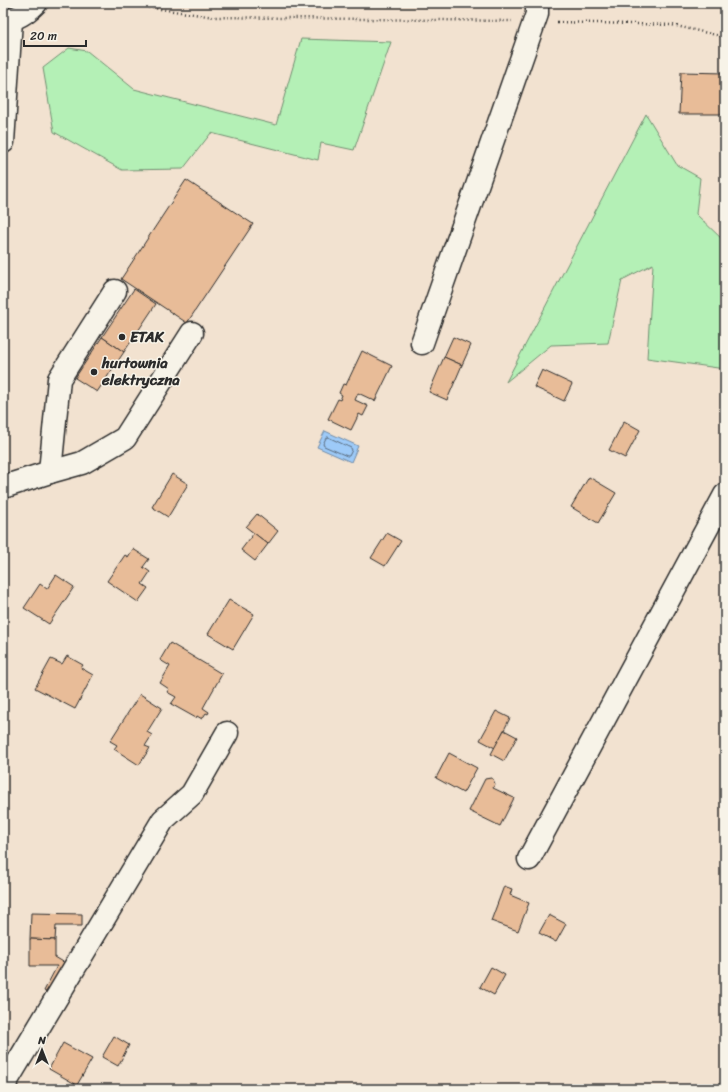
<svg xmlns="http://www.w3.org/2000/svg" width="728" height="1092" viewBox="0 0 728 1092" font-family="Sriracha,sans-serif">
<rect width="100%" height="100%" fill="#f2e2d0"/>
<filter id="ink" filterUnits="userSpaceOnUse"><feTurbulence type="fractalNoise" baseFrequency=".025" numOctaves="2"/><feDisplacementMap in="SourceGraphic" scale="8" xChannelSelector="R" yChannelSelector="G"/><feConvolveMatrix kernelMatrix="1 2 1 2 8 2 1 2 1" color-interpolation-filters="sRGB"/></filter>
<g filter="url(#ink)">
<!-- green -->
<g fill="#b4f0b6" stroke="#708e70">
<polygon points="301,39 391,42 354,150 321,143 318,160 211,133 183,169 122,170 54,132 43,68 69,48 87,51 134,89 276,125"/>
<polygon points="646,114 677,165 700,178 696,214 724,241 725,369 647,358 653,264 622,280 608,343 551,345 506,382"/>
</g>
<!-- water -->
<polygon fill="#9dcaf8" stroke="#6f8aa6" points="325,431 358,446 351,462 317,447"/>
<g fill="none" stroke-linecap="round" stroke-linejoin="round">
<!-- shore -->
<polygon stroke="#596b7d" stroke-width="1" points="328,437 351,448 352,450 349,456 347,456 324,446 323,444 326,438"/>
</g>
<!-- building -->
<g fill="#e8bc98" stroke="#2b2b2b">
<polygon points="681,72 725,73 725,114 679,114"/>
<polygon points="186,180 253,224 187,323 121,279"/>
<polygon points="134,289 156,304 124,352 102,337"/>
<polygon points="102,337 124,352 97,392 75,378"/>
<polygon points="453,337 471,345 462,365 444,357"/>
<polygon points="362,351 392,366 375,401 358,393 355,400 368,406 363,416 359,414 351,430 328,419 338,399 340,400 342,395 339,393 343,384 346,385"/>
<polygon points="444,357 462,365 447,400 429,392"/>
<polygon points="542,370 572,384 564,401 534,387"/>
<polygon points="624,421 640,430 625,458 609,450"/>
<polygon points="172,474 188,484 168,517 152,507"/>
<polygon points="589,477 616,493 598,523 571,507"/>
<polygon points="257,514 278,531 268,544 246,527"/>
<polygon points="254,533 268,544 255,561 241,550"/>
<polygon points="387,533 401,541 385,566 371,558"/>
<polygon points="133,549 149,559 143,567 150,572 142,584 148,588 138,602 107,581 125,555 128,557"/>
<polygon points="56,575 74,587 49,624 24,608 40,584 47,589"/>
<polygon points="229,600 254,614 233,649 208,634"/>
<polygon points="170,643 222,674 203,708 209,712 208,714 206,713 202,719 197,716 196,718 171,704 176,697 167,692 169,689 160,683 170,666 160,660"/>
<polygon points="67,656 83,665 81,668 93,675 75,709 35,688 51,659 62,664"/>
<polygon points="140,694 162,708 147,732 152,735 145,746 150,748 139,765 114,749 117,745 110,741"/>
<polygon points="496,711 510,718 495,748 480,740"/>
<polygon points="504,730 517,737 504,761 491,754"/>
<polygon points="449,753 477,768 463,793 436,778"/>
<polygon points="491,778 493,779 495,784 493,788 514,798 500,826 469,811 485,779"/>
<polygon points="504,886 512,889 510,895 529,903 518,931 491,921"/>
<polygon points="31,913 82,914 82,926 56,926 55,940 30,939"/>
<polygon points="549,915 566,924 556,942 539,933"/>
<polygon points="30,939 55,940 55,957 70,966 53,997 44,991 57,966 30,966"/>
<polygon points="491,967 505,975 494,995 480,987"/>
<polygon points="114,1036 129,1045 118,1066 102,1057"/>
<polygon points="63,1043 92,1059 77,1085 49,1069"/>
</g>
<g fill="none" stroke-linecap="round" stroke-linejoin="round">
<defs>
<g id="minor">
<polyline points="422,343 537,14 537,3"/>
<polyline points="50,472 82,463 125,438 192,333"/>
<polyline points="3,487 50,472 59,379 115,291"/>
<polyline points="529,859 725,495"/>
<polyline points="3,1087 163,820 192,794 227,733"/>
</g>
<g id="major">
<path d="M 3,21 C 17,19 26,13 36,3"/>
<polyline points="3,142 11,20"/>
</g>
</defs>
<!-- minor casing -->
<use href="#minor" stroke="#2b2b2b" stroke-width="25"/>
<!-- major casing -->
<use href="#major" stroke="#2b2b2b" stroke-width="25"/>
<!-- path -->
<g stroke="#2b2b2b" stroke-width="2.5" stroke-dasharray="1 3" stroke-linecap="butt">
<polyline points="129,3 133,5 214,17 512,21"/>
<polyline points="557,22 672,25 725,37"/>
</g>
<!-- minor -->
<use href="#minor" stroke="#f7f3e8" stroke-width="22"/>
<!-- major -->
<use href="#major" stroke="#f7f3e8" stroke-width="22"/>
</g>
</g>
<!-- markers -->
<g fill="#2b2b2b" stroke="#f7f3e8" stroke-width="1.5">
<circle cx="122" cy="337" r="4"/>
<circle cx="94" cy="372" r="4"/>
</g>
<g text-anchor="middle" stroke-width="3" stroke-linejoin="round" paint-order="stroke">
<!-- poi labels -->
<g font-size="15" font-weight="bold" fill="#2b2b2b" stroke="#f7f3e8" text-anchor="start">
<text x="130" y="342">ETAK</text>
<text x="102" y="368">hurtownia<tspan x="102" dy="17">elektryczna</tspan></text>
</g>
</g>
<!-- margin -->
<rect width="728" height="1092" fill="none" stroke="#f7f3e8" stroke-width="16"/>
<rect x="8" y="8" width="712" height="1076" fill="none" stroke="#2b2b2b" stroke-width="1.5" filter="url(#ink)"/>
<!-- north arrow -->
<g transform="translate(42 1050)" stroke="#f7f3e8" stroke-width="3" paint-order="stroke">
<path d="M0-3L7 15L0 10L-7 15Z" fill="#2b2b2b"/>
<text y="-6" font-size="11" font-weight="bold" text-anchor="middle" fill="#2b2b2b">N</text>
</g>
<!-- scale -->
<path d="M24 40v6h62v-6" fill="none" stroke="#2b2b2b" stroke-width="2"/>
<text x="30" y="40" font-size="12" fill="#2b2b2b" stroke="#f7f3e8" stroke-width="3" paint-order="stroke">20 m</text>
</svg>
